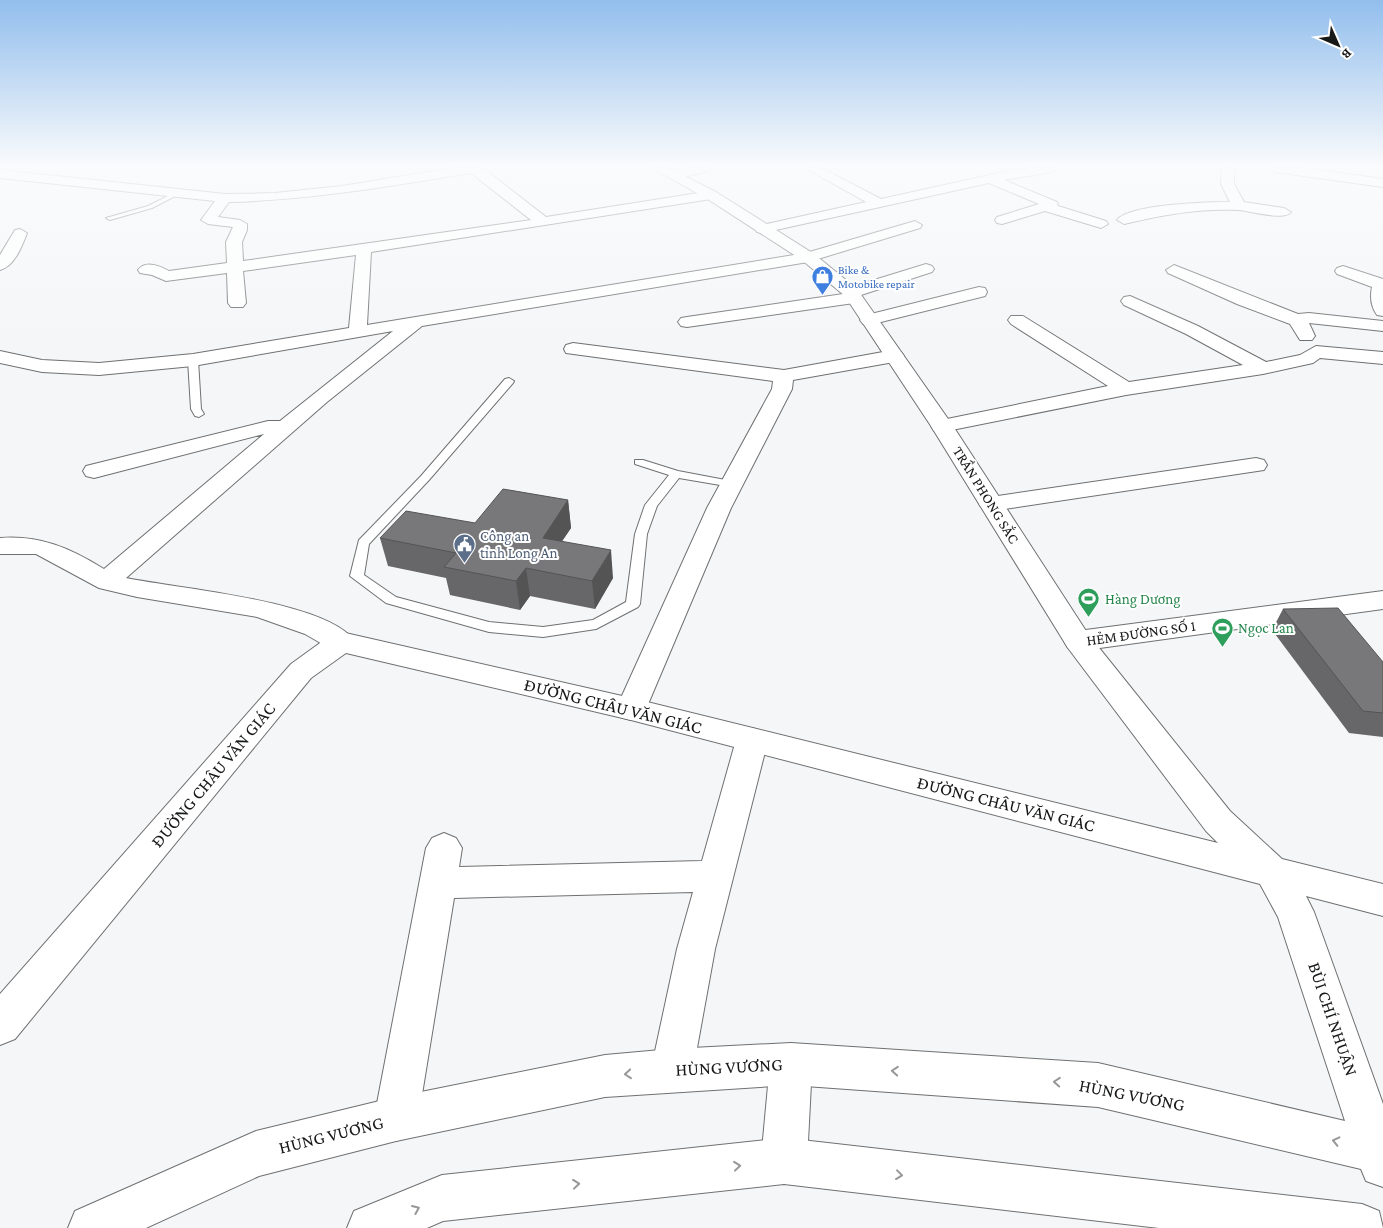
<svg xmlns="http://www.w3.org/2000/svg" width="1383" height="1228" viewBox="0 0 1383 1228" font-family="'Crimson Pro',serif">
<rect width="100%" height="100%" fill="#f5f6f8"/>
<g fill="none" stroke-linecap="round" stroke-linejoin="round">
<defs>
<g id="service">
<polygon points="176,192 181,193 152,208 110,220 106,218 148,206"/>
<polygon points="193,357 198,360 201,409 204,414 199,417 195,416 191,409 188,360"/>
<polygon points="509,378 514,381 513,383 429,480 369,544 364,575 396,597 489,622 543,627 593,620 626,602 635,534 645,505 669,475 635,464 635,460 643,460 678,471 736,482 738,484 732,487 679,478 657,506 647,534 640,604 638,607 596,629 543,637 489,632 386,603 350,576 359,540 421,476 505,379"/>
</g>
<g id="minor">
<path d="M 452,168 L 483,168 L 546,217 L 711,191 L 718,195 L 711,199 L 371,252 L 367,325 L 806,253 L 915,221 L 922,225 L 920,228 L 808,262 L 422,326 L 327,402 L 126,578 C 174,588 330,601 355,642 L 351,649 L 341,652 L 331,649 L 305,634 L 257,617 L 137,597 L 99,588 L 36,554 L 0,554 L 0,538 C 40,535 70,548 104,569 L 264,434 L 94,478 L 86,476 L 83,471 L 86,466 L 268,421 L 280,421 L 393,331 L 193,366 L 99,375 L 42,372 L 0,363 L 0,351 L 42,360 L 99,363 L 193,354 L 349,328 L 356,255 L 243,271 L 246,303 L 243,307 L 231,307 L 228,303 L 227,273 L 166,281 L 152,275 L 140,273 L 138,270 C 145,260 160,266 169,271 L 227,263 L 226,242 L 233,227 L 208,224 L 201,220 L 215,201 L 0,178 L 0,170 L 225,194 L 275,193 L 342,186 ZM 471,173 L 531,220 L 243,261 L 242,242 L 247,230 L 247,224 L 240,220 L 218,217 L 229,202 C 311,200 390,186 471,173 Z"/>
<polygon points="687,168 710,168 709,171 675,179 668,175 670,172"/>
<polygon points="805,168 821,168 881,199 1008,171 1026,168 1058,168 1052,172 1004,180 1057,202 1058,206 1106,221 1108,224 1101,228 1045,211 1002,224 997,223 995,220 997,217 1039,204 989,183 762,233 757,232 755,229 757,226 866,202"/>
<path d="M 1222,168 L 1234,168 L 1234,184 L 1244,202 L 1284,208 L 1291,212 C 1285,221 1250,211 1239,210 C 1199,208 1162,215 1124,224 L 1117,220 C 1129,204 1209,202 1230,202 L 1221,184 Z"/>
<polygon points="1269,168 1305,168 1383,179 1383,187 1275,172"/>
<path d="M 20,229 L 27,233 C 22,246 15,266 0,270 L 0,255 L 15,230 Z"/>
<polygon points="926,264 932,266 934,269 932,272 861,295 863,298 860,302 854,303 687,327 681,326 678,322 681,318 687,317 843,294 845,289"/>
<polygon points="1174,265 1298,314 1309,313 1383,321 1383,331 1309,323 1315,336 1312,340 1300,340 1290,324 1237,304 1168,273 1166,270"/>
<path d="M 1343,266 L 1383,279 L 1383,316 L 1377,315 C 1371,307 1370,296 1372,287 L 1337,274 L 1335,271 L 1337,268 Z"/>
<polygon points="979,287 985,288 987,292 985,296 869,325 863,324 860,320 863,316"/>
<polygon points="1130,296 1198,326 1266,362 1300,355 1316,346 1383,352 1383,364 1320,358 1313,363 1263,374 1126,395 942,432 934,431 931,426 934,421 942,420 1108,386 1011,324 1008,320 1011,316 1023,316 1129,382 1243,365 1186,334 1124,305 1121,301 1124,297"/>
<polygon points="573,343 784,370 894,350 901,352 904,356 901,360 894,362 793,380 792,389 731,508 646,709 642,717 631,720 620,717 616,709 707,508 772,389 773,381 566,353 564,349 566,345"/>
<polygon points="1256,458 1264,460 1267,465 1264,470 991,511 983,509 979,504 983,499 991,497"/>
<polygon points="1383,591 1383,609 1078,651 1068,648 1064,641 1068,634 1078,631"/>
<polygon points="752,728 763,732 768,740 715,949 693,1070 687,1085 672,1091 657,1085 651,1070 677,949 693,892 454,898 418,1119 412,1135 396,1141 380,1135 374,1119 426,848 432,838 444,833 456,838 462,848 459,867 702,861 736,740 741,732"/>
</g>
<g id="tertiary">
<polygon points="652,168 668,168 716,192 814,254 857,289 953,426 1088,634 1230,811 1282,859 1383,884 1383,916 1306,896 1314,912 1383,1104 1383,1187 1366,1181 1361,1169 1098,1107 791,1085 605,1097 396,1141 259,1176 146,1228 68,1228 75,1211 256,1131 396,1097 605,1055 672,1049 791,1043 1098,1063 1345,1121 1278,917 1260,884 631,720 346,653 311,678 15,1039 0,1045 0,994 291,664 331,635 341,632 631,698 1218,843 1206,831 1068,648 931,426 845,296 802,260 706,198"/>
<polygon points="784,1138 1362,1204 1379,1211 1383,1228 1159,1228 784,1184 443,1221 427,1228 347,1228 354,1211 442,1175"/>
</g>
<polygon id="primary" points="791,1043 806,1049 812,1064 807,1161 800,1177 784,1184 768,1177 761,1161 770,1064 776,1049"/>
</defs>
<!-- service casing -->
<use href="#service" stroke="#6f7071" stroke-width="2"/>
<!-- minor casing -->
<use href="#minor" stroke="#6f7071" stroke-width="2"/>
<!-- tertiary casing -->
<use href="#tertiary" stroke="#6f7071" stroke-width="2"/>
<!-- primary casing -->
<use href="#primary" stroke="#6f7071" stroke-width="2"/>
<!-- service -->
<use href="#service" fill="#fff" fill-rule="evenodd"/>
<!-- minor -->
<use href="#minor" fill="#fff" fill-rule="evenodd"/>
<!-- tertiary -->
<use href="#tertiary" fill="#fff" fill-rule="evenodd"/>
<!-- primary -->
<use href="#primary" fill="#fff" fill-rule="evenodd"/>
</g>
<!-- wall -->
<g fill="#676769">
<polygon points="568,500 571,528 562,541 613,578 595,609 530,596 520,610 450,595 446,578 388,566 380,538 475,523"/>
<polygon points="1283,609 1383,662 1383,737 1349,733 1272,630"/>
</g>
<!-- shaded-wall -->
<g fill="#545455">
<polygon points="568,500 571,528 546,565 543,538"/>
<polygon points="611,550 613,578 595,609 592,581"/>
<polygon points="526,568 530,596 520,610 516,581"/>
</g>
<!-- building -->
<g fill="#78787a" stroke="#545455">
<polygon points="503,489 568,500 543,538 611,550 592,581 526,568 516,581 444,567 456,553 380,538 406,511 475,523"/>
<polygon points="1338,608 1383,662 1383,713 1363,711 1283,609"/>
</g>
<!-- one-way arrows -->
<defs><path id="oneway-chevron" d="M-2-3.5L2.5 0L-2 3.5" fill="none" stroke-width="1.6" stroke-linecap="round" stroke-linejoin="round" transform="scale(1.25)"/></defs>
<g stroke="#979797">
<use href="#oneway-chevron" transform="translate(895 1071) rotate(-176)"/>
<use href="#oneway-chevron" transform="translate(628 1074) rotate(175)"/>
<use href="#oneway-chevron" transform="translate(1057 1082) rotate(-176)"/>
<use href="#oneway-chevron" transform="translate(1336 1141) rotate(-167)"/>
<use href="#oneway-chevron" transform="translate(737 1166) rotate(-6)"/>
<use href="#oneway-chevron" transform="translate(899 1175) rotate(7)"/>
<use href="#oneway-chevron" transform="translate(576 1184) rotate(-6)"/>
<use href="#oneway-chevron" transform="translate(416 1209) rotate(-23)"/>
</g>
<!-- sky -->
<linearGradient id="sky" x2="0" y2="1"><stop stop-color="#92beed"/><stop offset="0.49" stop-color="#fafbfc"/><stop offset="1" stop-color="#fafbfc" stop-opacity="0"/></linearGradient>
<rect width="1383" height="340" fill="url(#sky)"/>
<!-- icons -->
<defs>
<symbol id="shop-pin" viewBox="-11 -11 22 30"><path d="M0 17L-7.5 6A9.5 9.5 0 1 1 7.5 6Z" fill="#3f7fe0" stroke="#fff"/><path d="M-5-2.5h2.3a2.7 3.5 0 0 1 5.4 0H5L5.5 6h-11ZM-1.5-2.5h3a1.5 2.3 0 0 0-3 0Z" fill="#fff"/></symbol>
<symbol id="civic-pin" viewBox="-11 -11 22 30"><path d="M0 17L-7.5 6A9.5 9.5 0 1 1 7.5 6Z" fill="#5c6f8a" stroke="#fff"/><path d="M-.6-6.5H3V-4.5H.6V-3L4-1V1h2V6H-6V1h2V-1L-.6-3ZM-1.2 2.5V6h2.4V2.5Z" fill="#fff"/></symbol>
<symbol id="stadium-pin" viewBox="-11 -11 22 30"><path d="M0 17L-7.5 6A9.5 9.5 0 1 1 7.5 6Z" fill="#2e9e5b" stroke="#fff"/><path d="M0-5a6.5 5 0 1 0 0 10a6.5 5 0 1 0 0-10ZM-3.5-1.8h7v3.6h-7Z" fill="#fff"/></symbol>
</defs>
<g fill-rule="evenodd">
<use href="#shop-pin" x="810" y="264" width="25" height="34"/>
<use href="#civic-pin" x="452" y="532" width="25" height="34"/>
<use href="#stadium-pin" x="1076" y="586" width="25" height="34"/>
<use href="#stadium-pin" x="1210" y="616" width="25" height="34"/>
</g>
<g text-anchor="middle" stroke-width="4" stroke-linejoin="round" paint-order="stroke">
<!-- far-shop labels -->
<g font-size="12" fill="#366cbe" stroke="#fff" text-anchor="start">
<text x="838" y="274">Bike &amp;<tspan x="838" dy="14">Motobike repair</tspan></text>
</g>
<!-- street labels -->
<g font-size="15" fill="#171818" stroke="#fff">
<text transform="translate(986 495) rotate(58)" y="5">TRẦN PHONG SẮC</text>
<text transform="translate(1141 633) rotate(-8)" y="5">HẺM ĐƯỜNG SỐ 1</text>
</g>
<!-- service labels -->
<g font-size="15" fill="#4e5e75" stroke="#fff" text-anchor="start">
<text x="480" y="541">Công an<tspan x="480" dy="17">tỉnh Long An</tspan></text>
</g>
<!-- leisure labels -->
<g font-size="15" fill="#27864d" stroke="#fff" text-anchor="start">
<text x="1105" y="604">Hàng Dương</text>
<text x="1238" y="633">Ngọc Lan</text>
</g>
<!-- near-street labels -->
<g font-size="18" fill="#171818" stroke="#fff">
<text transform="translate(613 706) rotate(14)" y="6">ĐƯỜNG CHÂU VĂN GIÁC</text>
<text transform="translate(213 775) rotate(-50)" y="6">ĐƯỜNG CHÂU VĂN GIÁC</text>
<text transform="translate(1006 804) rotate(14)" y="6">ĐƯỜNG CHÂU VĂN GIÁC</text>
<text transform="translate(1333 1019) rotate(71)" y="6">BÙI CHÍ NHUẬN</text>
<text transform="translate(729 1067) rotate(-3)" y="6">HÙNG VƯƠNG</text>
<text transform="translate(1132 1095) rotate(11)" y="6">HÙNG VƯƠNG</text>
<text transform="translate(331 1135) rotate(-14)" y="6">HÙNG VƯƠNG</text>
</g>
</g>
<!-- north arrow -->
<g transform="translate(1338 45) rotate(135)" stroke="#ffffff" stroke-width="4" paint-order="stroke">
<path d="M0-4L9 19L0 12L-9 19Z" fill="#171818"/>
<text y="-8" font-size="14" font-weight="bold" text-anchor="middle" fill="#171818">B</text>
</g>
</svg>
